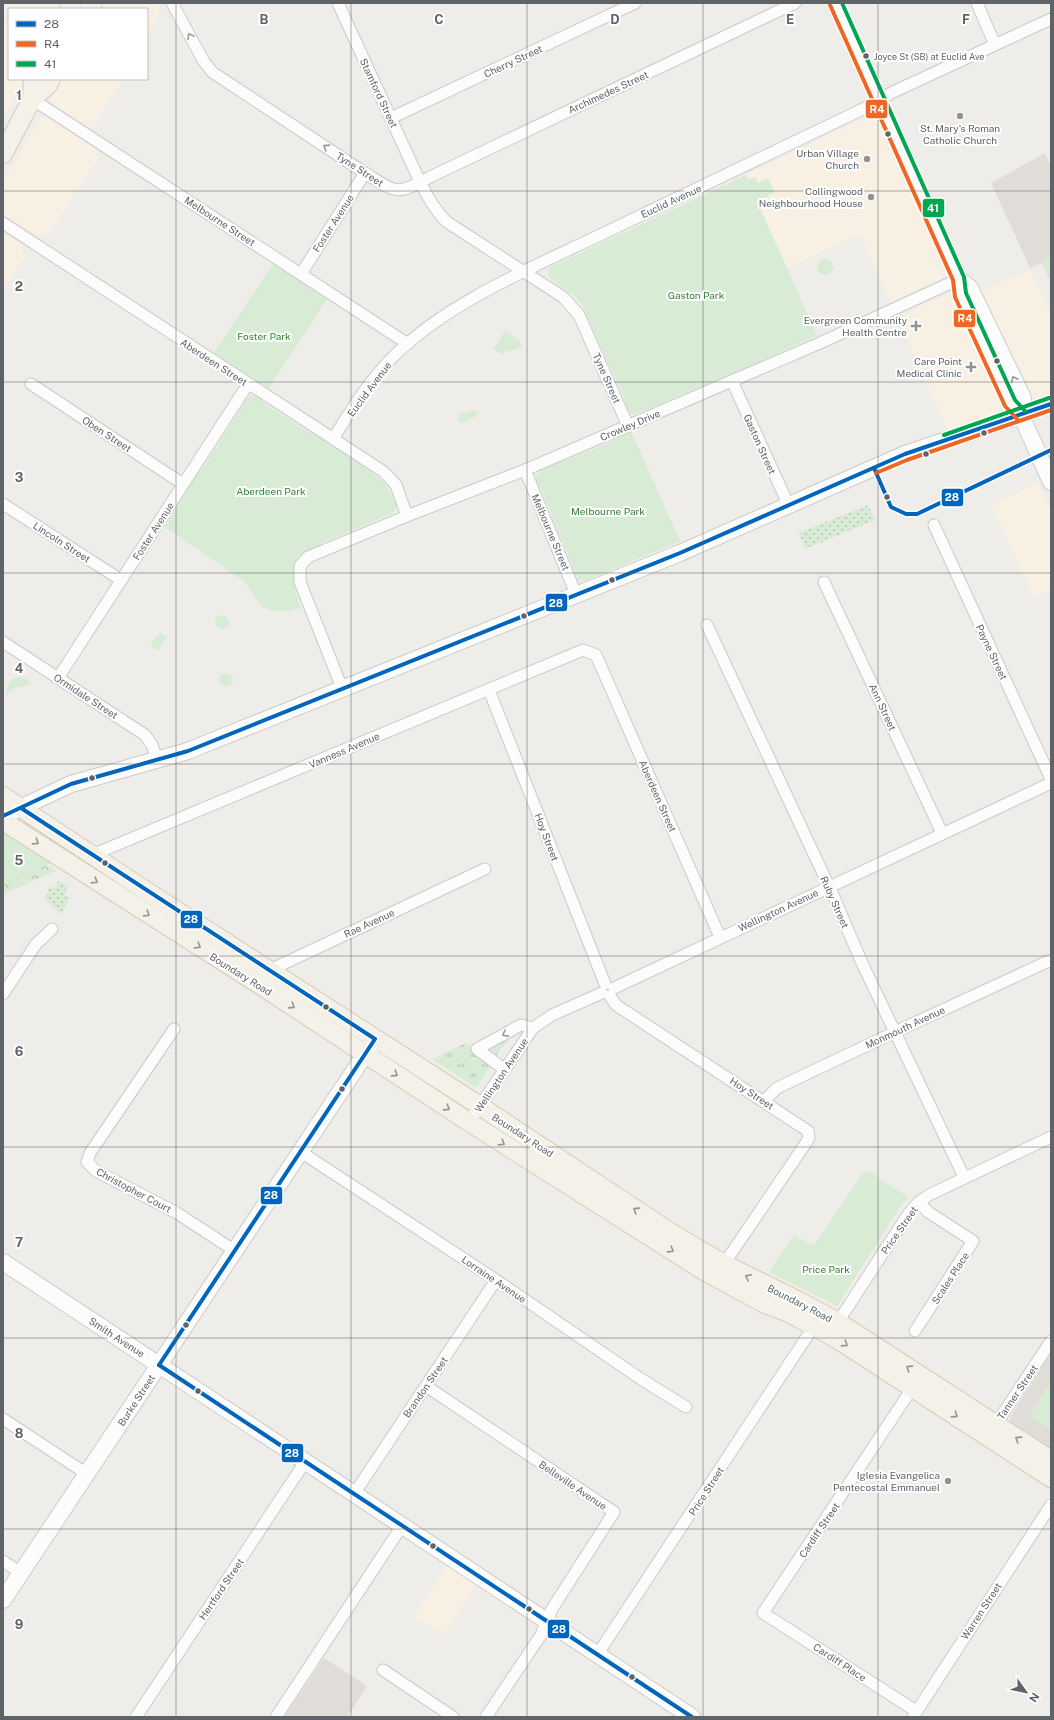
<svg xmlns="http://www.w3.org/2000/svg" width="1054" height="1720" viewBox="0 0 1054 1720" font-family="'Public Sans',sans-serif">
<defs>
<pattern id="grass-tufts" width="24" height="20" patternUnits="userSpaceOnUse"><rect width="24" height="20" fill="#d8ebd4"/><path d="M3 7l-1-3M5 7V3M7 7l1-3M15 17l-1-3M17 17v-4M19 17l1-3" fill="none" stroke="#b2c2b0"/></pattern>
<pattern id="forest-crowns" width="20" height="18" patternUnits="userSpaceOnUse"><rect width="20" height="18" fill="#d8ebd4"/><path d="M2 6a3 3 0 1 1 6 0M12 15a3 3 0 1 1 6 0" fill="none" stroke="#b2c2b0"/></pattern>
<pattern id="garden-dots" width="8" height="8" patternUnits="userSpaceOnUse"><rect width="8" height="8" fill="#d8ebd4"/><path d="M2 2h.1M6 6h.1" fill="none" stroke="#b2c2b0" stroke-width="1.8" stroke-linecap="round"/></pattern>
</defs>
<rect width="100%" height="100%" fill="#efede9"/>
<!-- commercial -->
<g fill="#f8f1e3">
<polygon points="8,3 64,3 61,9 9,9 9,13 4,9"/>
<polygon points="104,3 159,3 158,7 161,12 147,34 147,9 100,9"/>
<polygon points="9,21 9,79 24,79 3,118 3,31"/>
<polygon points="61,79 119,79 121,81 92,129 52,104 50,97"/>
<polygon points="872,116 878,120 918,208 943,270 943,275 941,279 890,302 860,234 787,268 746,175 867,117"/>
<polygon points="41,117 47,117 96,149 97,154 100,156 47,236 45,234 39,237 3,214 3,182"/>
<polygon points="3,233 23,246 23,253 26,255 3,290"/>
<polygon points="1030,270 1051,315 1051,396 1035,402 1030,400 978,293"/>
<polygon points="948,294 954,297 1002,405 998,412 951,433 948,430 897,318"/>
<polygon points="1038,483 1051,511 1051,590 1034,598 991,505"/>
<polygon points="448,1565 476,1584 444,1635 414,1616"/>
</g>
<!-- education -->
<g fill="#e0ddd9">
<polygon points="1045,153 1051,167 1051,282 1042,263 1030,268 991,183"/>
<polygon points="1051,1353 1051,1449 1013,1425 1010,1422 1010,1417"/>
<polygon points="324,1658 367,1686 347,1717 284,1717"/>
</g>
<!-- grass -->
<g fill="url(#grass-tufts)">
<polygon points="511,1037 495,1057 487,1050 487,1047"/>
<polygon points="466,1043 480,1058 490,1064 490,1067 477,1086 475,1087 432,1059"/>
</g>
<!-- forest -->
<polygon fill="url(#forest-crowns)" points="25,850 56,871 3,894 3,859"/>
<!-- park -->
<g fill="#d8ebd4">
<path d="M 746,175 L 748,180 L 755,177 L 758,183 L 768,178 L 775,192 L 757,202 L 817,335 L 714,383 L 710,383 L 638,413 L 632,414 C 627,411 624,406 625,400 L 582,305 L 575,296 L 549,278 L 548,271 L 551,267 Z"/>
<polygon points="1051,256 1051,278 1050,278 1042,260"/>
<circle cx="825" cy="267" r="8"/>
<path d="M 274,263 C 282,269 302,275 306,285 L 327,299 L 269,388 L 214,353 Z"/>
<polygon points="505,331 519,340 522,347 510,352 506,349 503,355 493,349"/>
<path d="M 251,395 L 262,399 L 265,404 L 310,433 L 317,434 L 379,478 L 385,484 L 397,505 L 396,509 L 393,513 L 321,543 C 318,548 310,549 305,552 C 285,566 295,590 301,608 L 289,611 L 274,611 L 261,607 L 245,582 L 165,527 L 197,473 L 201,471 L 242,407 L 245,399 Z"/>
<polygon points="475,410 478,414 473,418 463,423 459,421 458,418 460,413"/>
<polygon points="631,431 680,541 586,580 580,580 577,577 541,488 536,481 536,476 541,470 611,442 615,438"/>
<circle cx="222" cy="622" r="7"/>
<polygon points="160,632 167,637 158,651 150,645"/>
<circle cx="226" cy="680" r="7"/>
<path d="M 17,677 L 25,678 L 31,683 C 21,690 18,682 7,695 C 6,686 8,681 17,677 Z"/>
<polygon points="3,829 56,861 3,884"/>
<polygon points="868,1172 873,1174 908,1197 900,1207 837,1306 769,1272 794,1235 810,1245 815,1244 862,1174"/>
<polygon points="1051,1381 1051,1430 1029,1416"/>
</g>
<!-- garden -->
<g fill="url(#garden-dots)">
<polygon points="868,505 875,520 805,549 799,533"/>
<path d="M 59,881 L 68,886 L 64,895 L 70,898 L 61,914 C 54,909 51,903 44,898 L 51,886 L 55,888 Z"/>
</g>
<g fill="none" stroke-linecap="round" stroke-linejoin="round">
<defs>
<g id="street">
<path d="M 172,3 L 203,60 L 212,72 L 365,173 C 397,193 396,196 430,177 L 795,3"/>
<path d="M 338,3 L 420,182 C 428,197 435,211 447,222 L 563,297 L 579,315 L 628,426"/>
<polyline points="977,3 995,45"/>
<polyline points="32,99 408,344"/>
<polyline points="391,118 635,3"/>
<polyline points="3,223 384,472 396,485 407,516"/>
<polyline points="301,274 365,173"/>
<polyline points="732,381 789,506"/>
<polyline points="31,384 183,484"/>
<polyline points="1021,415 1051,404"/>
<path d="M 333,439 C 350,412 367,384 389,361 C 442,305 531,268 600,235 C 687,193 775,152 861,110 L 893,92 L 1051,19"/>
<polyline points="525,470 576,594"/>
<polyline points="3,504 121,580"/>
<polyline points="934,525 1051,779"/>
<polyline points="824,582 942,833"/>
<polyline points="707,625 833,895 862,963 964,1177"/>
<polyline points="3,642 145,735 152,745 157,759"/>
<polyline points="58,678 248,384"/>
<polyline points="342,688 300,582 300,566 308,557 407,516 525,470 820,343 959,279"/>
<polyline points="489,690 605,984"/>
<polyline points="92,855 583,650 596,655 720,937"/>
<polyline points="267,973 270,970 485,869"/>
<polyline points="614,988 1051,783"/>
<polyline points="3,994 36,944 52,929"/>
<polyline points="610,996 616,1005 808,1131 809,1137 806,1143 724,1264"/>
<polyline points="174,1029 90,1153 87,1162 96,1171 177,1213 235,1251"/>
<polyline points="504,1069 477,1049 521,1025 533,1028"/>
<polyline points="764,1101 777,1088 895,1032 1051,960"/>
<polyline points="469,1122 533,1028 552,1015 602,993"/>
<polyline points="301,1152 496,1280 641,1379 686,1407"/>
<polyline points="838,1322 909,1213 919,1202 929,1195 1051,1137"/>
<polyline points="915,1331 973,1241 928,1212 919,1202"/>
<polyline points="426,1386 614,1512 552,1609 541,1635 486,1717"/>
<polyline points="913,1387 763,1613 916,1711"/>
<polyline points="3,1419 87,1474"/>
<polyline points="996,1424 1051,1341"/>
<polyline points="354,1494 496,1280"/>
<polyline points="3,1561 21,1573"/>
<polyline points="597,1655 814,1326"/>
<polyline points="383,1670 453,1717"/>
<polyline points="136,1717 305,1462"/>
<polyline points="276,1717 402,1526"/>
<polyline points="913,1717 1051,1505"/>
</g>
<g id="secondary">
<polyline points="835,3 959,279 960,294 1010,403 1021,415 1051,482"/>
<polyline points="959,279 970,288 1023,398 1021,415"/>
<polyline points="3,816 71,784 188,751 205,744 680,553 905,454 1021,415"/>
<polyline points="3,1262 692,1717"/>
<polyline points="3,1600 372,1044"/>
</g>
<g id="primary">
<polyline points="69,9 72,3"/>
<polyline points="89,9 93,3"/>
<polyline points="32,99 33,79"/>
<polyline points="3,154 32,99 48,85 51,79"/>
<polyline points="3,796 151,894 480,1106 670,1232 724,1264 799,1301 838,1322 1051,1460"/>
<polyline points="3,821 260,985 469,1122 704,1271 765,1304 787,1312 837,1339 1051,1478"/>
</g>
</defs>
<!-- street casing -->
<use href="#street" stroke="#cacaca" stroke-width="13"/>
<!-- secondary casing -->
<use href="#secondary" stroke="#cbcbcb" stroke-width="18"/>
<!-- primary casing -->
<use href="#primary" stroke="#d7cbb6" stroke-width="20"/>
<!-- street -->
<use href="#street" stroke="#fdfcfc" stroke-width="11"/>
<!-- secondary -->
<use href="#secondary" stroke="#fdfcfc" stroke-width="16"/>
<!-- primary -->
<use href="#primary" stroke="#f4f1e9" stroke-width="18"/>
<defs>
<g id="bus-1">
<polyline points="874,468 891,507 906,514 917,514 1051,450"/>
<polyline points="21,808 375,1039 159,1365"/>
<polyline points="3,816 71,784 188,751 680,553 905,454 1051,404"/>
<polyline points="159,1365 692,1717"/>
</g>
<g id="bus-2">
<polyline points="830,5 953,280 955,297 1005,406 1017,419"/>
<polyline points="876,473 907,460 1051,410"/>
</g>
<g id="bus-3">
<polyline points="842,3 964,277 966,293 1015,400 1025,411"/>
<polyline points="944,435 1049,398"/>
</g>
</defs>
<!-- bus-1 casing -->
<use href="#bus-1" stroke="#fff" stroke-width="7"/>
<!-- bus-2 casing -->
<use href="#bus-2" stroke="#fff" stroke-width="7"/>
<!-- bus-3 casing -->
<use href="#bus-3" stroke="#fff" stroke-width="7"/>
<!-- bus-1 -->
<use href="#bus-1" stroke="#0065bd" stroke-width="4"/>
<!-- bus-2 -->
<use href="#bus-2" stroke="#f26522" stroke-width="4"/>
<!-- bus-3 -->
<use href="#bus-3" stroke="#00a651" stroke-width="4"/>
</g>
<!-- one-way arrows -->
<defs><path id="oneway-chevron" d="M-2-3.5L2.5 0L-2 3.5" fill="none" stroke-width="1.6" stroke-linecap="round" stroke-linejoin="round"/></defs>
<g stroke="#96999c">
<use href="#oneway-chevron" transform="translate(190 36) rotate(-118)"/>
<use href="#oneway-chevron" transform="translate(326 147) rotate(-147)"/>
<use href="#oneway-chevron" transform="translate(1014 379) rotate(-116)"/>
<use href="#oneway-chevron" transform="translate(505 1034) rotate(152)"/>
</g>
<g stroke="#929595">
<use href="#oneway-chevron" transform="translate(36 842) rotate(33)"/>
<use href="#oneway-chevron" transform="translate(95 881) rotate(32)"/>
<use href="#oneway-chevron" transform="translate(147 914) rotate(32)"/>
<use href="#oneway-chevron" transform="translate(198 946) rotate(32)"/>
<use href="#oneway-chevron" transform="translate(292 1006) rotate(33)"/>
<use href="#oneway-chevron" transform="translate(395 1074) rotate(33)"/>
<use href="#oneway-chevron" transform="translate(447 1108) rotate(33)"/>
<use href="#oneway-chevron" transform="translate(502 1143) rotate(32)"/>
<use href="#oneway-chevron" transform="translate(636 1210) rotate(-147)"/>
<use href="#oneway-chevron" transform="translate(671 1250) rotate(32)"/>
<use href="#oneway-chevron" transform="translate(748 1277) rotate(-153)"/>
<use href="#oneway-chevron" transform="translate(845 1344) rotate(33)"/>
<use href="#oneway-chevron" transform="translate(909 1368) rotate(-147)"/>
<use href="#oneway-chevron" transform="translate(955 1415) rotate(33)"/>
<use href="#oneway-chevron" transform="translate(1018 1439) rotate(-147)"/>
</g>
<!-- grid -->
<path fill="none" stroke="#5e6368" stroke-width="1" stroke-opacity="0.55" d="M 176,3 L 176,1717M 351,3 L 351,1717M 527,3 L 527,1717M 703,3 L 703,1717M 878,3 L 878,1717M 3,191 L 1051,191M 3,382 L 1051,382M 3,573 L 1051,573M 3,764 L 1051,764M 3,956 L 1051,956M 3,1147 L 1051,1147M 3,1338 L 1051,1338M 3,1529 L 1051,1529"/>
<!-- markers -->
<g fill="#5e6368" stroke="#fff" stroke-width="1.5">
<circle cx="866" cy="56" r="3.5"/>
<circle cx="888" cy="134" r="3.5"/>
<circle cx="997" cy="361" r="3.5"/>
<circle cx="984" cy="433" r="3.5"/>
<circle cx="926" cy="454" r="3.5"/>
<circle cx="887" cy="497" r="3.5"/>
<circle cx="612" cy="580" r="3.5"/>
<circle cx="524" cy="616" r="3.5"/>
<circle cx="92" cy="778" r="3.5"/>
<circle cx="105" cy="863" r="3.5"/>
<circle cx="326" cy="1007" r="3.5"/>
<circle cx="342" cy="1089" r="3.5"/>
<circle cx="186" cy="1325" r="3.5"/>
<circle cx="198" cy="1391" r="3.5"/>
<circle cx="433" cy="1546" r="3.5"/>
<circle cx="529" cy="1609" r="3.5"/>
<circle cx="632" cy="1677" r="3.5"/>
</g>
<g fill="#919395" stroke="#fff" stroke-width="1.5">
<circle cx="960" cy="116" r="4"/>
<circle cx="867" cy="159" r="4"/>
<circle cx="871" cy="197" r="4"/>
<path d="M914 320h4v4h4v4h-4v4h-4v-4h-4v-4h4z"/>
<path d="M969 361h4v4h4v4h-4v4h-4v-4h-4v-4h4z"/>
<circle cx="948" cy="1481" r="4"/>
</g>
<g text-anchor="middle" stroke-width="4" stroke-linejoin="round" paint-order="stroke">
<!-- bus labels -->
<g font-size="9" fill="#5e6368" stroke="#fff" text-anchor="start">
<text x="874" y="60">Joyce St (SB) at Euclid Ave</text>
</g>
<!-- street labels -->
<g font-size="10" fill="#5e6368" stroke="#fff">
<text transform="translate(513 61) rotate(-25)" y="4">Cherry Street</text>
<text transform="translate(608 92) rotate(-25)" y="4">Archimedes Street</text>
<text transform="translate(379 93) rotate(65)" y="4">Stamford Street</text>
<text transform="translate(360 169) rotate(33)" y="4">Tyne Street</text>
<text transform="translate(671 201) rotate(-25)" y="4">Euclid Avenue</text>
<text transform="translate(220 221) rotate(33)" y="4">Melbourne Street</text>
<text transform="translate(333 223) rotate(-57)" y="4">Foster Avenue</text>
<text transform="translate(214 362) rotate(33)" y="4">Aberdeen Street</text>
<text transform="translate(607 378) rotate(66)" y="4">Tyne Street</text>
<text transform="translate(369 389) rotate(-53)" y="4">Euclid Avenue</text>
<text transform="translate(630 425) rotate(-23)" y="4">Crowley Drive</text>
<text transform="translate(107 434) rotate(33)" y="4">Oben Street</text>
<text transform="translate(760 444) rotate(66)" y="4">Gaston Street</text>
<text transform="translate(153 531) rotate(-57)" y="4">Foster Avenue</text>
<text transform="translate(551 532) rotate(67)" y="4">Melbourne Street</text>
<text transform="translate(62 542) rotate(33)" y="4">Lincoln Street</text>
<text transform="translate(992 652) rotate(65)" y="4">Payne Street</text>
<text transform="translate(86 696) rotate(33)" y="4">Ormidale Street</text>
<text transform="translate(883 707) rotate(65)" y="4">Ann Street</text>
<text transform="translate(344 750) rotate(-23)" y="4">Vanness Avenue</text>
<text transform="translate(658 796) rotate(66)" y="4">Aberdeen Street</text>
<text transform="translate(547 837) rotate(69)" y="4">Hoy Street</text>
<text transform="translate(835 902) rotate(66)" y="4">Ruby Street</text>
<text transform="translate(778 910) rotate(-25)" y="4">Wellington Avenue</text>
<text transform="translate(369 923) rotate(-25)" y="4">Rae Avenue</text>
<text transform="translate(241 974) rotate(32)" y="4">Boundary Road</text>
<text transform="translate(905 1027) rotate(-25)" y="4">Monmouth Avenue</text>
<text transform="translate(501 1075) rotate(-56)" y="4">Wellington Avenue</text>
<text transform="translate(752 1093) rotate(33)" y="4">Hoy Street</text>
<text transform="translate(523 1135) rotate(33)" y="4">Boundary Road</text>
<text transform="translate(134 1190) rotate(28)" y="4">Christopher Court</text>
<text transform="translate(899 1230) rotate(-55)" y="4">Price Street</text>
<text transform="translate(950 1278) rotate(-57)" y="4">Scales Place</text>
<text transform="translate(494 1279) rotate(34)" y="4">Lorraine Avenue</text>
<text transform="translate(800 1303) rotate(27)" y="4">Boundary Road</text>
<text transform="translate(117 1337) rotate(33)" y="4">Smith Avenue</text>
<text transform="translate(425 1387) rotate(-56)" y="4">Brandon Street</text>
<text transform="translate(1017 1392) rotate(-56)" y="4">Tanner Street</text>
<text transform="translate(136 1400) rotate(-57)" y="4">Burke Street</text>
<text transform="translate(573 1485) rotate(34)" y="4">Belleville Avenue</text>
<text transform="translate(706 1491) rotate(-57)" y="4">Price Street</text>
<text transform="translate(819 1530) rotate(-56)" y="4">Cardiff Street</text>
<text transform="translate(221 1589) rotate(-56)" y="4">Hertford Street</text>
<text transform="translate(981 1611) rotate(-57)" y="4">Warren Street</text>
<text transform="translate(840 1662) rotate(33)" y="4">Cardiff Place</text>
</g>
<!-- poi labels -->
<g font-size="10" fill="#5e6368" stroke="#fff" text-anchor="end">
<text x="960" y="132" text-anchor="middle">St. Mary's Roman<tspan x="960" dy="12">Catholic Church</tspan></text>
<text x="859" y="157">Urban Village<tspan x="859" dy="12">Church</tspan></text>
<text x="863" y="195">Collingwood<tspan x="863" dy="12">Neighbourhood House</tspan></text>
<text x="907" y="324">Evergreen Community<tspan x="907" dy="12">Health Centre</tspan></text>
<text x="962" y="365">Care Point<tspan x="962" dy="12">Medical Clinic</tspan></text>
<text x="940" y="1479">Iglesia Evangelica<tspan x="940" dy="12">Pentecostal Emmanuel</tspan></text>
</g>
<!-- park labels -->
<g font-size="10" fill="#348330" stroke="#fff">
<text x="696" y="299">Gaston Park</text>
<text x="264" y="340">Foster Park</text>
<text x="271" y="495">Aberdeen Park</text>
<text x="608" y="515">Melbourne Park</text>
<text x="826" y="1273">Price Park</text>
</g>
</g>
<g font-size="13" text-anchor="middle" font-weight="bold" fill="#5e6368" stroke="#fff" stroke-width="4" stroke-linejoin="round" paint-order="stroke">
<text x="264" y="24">B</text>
<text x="439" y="24">C</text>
<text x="615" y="24">D</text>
<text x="790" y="24">E</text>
<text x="966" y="24">F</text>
<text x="19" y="100">1</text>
<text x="19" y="291">2</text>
<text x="19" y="482">3</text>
<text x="19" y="673">4</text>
<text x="19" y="865">5</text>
<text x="19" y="1056">6</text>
<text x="19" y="1247">7</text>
<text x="19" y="1438">8</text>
<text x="19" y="1629">9</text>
</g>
<g stroke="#fff" stroke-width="1.5">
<rect x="865" y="99" width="23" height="20" rx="4" fill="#f26522"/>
<rect x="922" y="198" width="23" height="20" rx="4" fill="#00a651"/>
<rect x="953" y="309" width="23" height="19" rx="4" fill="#f26522"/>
<rect x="941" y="488" width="23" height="19" rx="4" fill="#0065bd"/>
<rect x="545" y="593" width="23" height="19" rx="4" fill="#0065bd"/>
<rect x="180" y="910" width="23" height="19" rx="4" fill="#0065bd"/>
<rect x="260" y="1186" width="23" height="19" rx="4" fill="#0065bd"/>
<rect x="281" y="1443" width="23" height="20" rx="4" fill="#0065bd"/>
<rect x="547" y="1619" width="23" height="20" rx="4" fill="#0065bd"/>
</g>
<g font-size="11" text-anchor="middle" font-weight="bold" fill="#fff">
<text x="877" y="113">R4</text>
<text x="933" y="212">41</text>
<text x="965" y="322">R4</text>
<text x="952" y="501">28</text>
<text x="556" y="607">28</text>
<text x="191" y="923">28</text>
<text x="271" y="1199">28</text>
<text x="292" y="1457">28</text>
<text x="559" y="1633">28</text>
</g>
<!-- border -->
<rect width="1054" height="1720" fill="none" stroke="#5e6368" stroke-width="8"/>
<!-- legend -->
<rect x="8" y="8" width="140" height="72" fill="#ffffff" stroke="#bfc1c3"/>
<rect x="16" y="21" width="20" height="6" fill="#0065bd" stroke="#bfc1c3"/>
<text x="44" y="28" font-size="12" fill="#5e6368">28</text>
<rect x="16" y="41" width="20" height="6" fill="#f26522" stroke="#bfc1c3"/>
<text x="44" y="48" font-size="12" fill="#5e6368">R4</text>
<rect x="16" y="61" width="20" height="6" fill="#00a651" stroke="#bfc1c3"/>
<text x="44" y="68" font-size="12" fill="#5e6368">41</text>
<!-- north arrow -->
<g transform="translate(1026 1692) rotate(123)" stroke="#ffffff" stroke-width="3" paint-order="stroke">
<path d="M0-3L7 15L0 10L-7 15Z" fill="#5e6368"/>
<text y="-6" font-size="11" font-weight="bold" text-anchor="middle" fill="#5e6368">N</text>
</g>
</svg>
